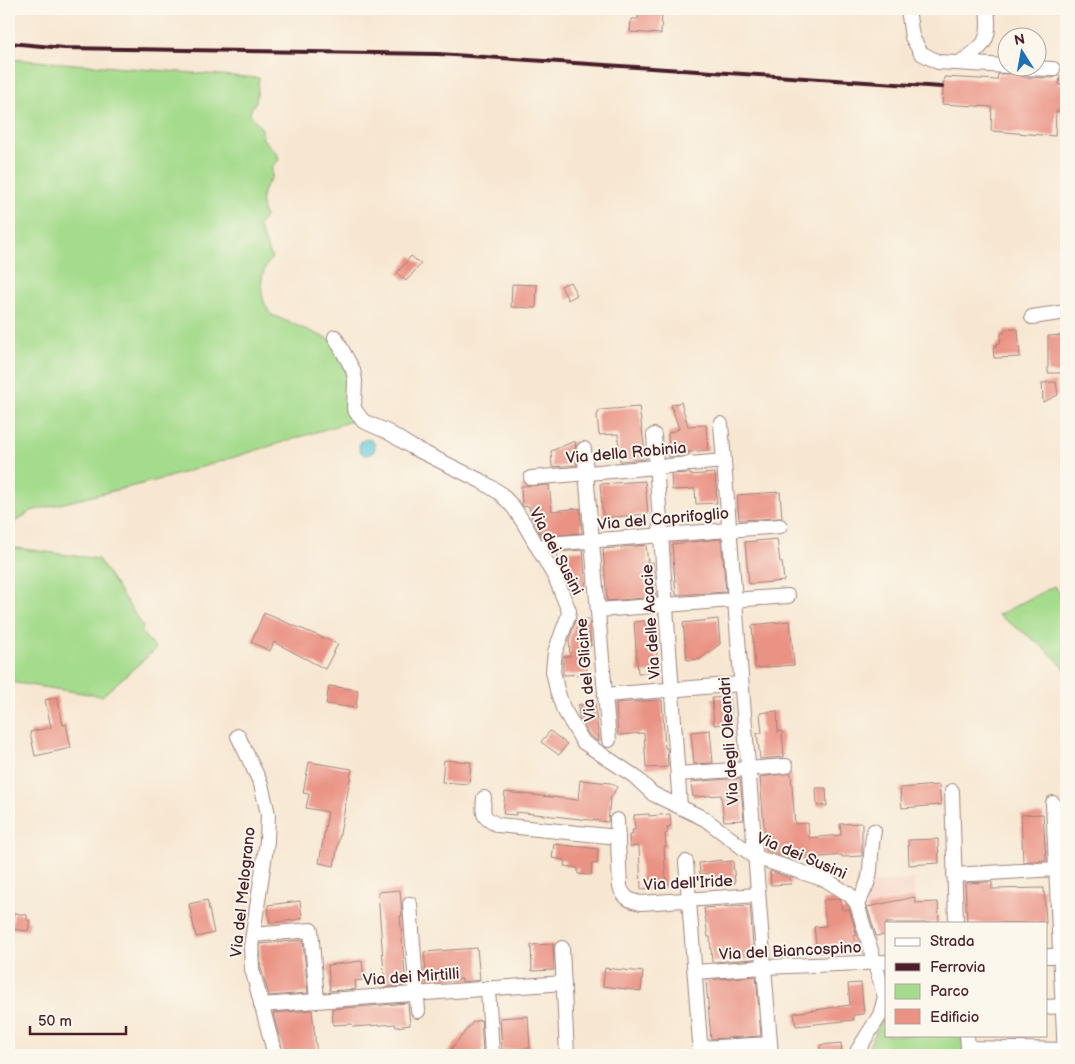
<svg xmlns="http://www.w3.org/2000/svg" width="1075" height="1064" viewBox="0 0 1075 1064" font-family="'Balsamiq Sans',sans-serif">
<rect width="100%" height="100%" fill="#fbf7ec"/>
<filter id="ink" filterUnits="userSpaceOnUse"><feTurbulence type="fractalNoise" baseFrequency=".02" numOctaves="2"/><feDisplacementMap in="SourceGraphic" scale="10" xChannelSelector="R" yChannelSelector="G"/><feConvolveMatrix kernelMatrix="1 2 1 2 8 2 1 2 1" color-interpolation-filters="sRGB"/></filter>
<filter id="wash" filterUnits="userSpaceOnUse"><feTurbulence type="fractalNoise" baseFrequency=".0096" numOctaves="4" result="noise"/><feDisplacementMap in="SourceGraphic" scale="20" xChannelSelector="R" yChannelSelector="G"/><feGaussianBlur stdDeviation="1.12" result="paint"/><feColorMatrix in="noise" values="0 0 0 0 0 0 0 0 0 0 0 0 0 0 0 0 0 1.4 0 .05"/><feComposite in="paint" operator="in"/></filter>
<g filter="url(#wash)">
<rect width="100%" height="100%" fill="#f7e7d2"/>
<!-- built -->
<polygon fill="#f6d2c4" points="914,879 916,923 886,923 886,955 883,955 882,936 875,936 865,907 871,883"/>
<!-- green -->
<g fill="#a5db8c" stroke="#787d5c">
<path d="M 9,59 L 259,78 L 256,101 L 251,109 L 250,114 L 262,129 L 263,139 L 277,153 L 279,160 L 272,167 L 272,178 C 261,191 259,201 265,217 L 258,226 L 272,258 C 258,272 258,300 272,315 L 333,341 L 351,382 L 350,408 L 352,421 L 166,478 L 31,511 L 9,526 Z"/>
<polygon points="9,547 98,559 143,626 141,632 156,649 102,696 9,682"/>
<path d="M 1054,586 L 1066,600 L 1066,670 C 1047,647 1023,632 998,615 Z"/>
<polygon points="886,1013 886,1035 956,1035 1003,1055 866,1055 871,1042"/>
</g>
<!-- water -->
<circle fill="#5cc6d8" stroke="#537282" cx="367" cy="447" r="8"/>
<g id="blocks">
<!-- building -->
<g fill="#ea9283">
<polygon points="638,10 662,11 661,34 630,32 631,19 638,19"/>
<polygon points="1016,70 1019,75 1024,77 1053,78 1060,75 1059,85 1066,85 1066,112 1056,111 1055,136 991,131 992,107 942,104 944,77 997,80 998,74 1011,74"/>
<polygon points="411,256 421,264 406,281 397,273"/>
<polygon points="570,282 577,295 568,300 561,286"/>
<polygon points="512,284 537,285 536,308 511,307"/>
<polygon points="1018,329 1020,357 994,358 993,347 996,347 996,344 1000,343 1001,333 1004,333 1004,330"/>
<polygon points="1066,335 1066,373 1048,373 1048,336"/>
<polygon points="1056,382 1058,395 1043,402 1042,383"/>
<polygon points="681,402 688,426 706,425 708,450 688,452 689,455 669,457 668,433 679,429 671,405"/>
<polygon points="639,407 646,459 620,461 618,434 599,435 597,415 600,410"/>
<polygon points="575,441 577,465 552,467 551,451"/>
<polygon points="690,473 690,475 715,473 717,503 696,504 695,489 672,490 671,474"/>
<polygon points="645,481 648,514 603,518 600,484"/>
<polygon points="549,485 552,511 580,508 582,533 542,537 541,535 531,517 529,506 524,507 522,505 521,486"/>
<polygon points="780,492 782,518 739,520 737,495"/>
<polygon points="721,539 726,592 676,595 672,544"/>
<polygon points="777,539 780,562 782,562 784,581 749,584 745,542"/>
<polygon points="646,545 648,563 653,562 656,597 607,601 603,549"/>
<polygon points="583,550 586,590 570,591 563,573 561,559 558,559 557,552"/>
<polygon points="264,613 338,644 325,669 274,642 270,651 251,642"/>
<polygon points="589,619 591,646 585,646 587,674 563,675 563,657 570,656 569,640 576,620"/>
<polygon points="718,619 720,644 700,659 687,660 683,623"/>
<polygon points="645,621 645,626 655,626 658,672 638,673 634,622"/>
<polygon points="790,621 794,665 755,668 752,625"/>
<polygon points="329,686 358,690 356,708 326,704"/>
<polygon points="57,697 63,725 66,724 71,748 35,756 30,732 51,727 45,700"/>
<polygon points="729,697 732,723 714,725 712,698"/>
<polygon points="662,700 665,748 667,748 668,767 646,768 644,733 618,735 616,703"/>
<polygon points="595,703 599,742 589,735 583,724 582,720 580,720 579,717 578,705"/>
<polygon points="777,711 778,732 782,731 784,757 760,759 757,733 762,733 760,713"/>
<polygon points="710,730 713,763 694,764 691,732"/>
<polygon points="550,731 567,744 559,755 541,742"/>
<polygon points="444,760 471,762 469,784 442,782"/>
<polygon points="309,762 352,769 334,866 319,863 328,812 306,808 309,794 303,793"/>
<polygon points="791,773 795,824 808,823 809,838 841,835 840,824 862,823 862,856 842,857 842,855 792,860 766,851 760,777"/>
<polygon points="740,778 744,820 724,821 721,795 693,797 691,782"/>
<polygon points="580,780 611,783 617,787 610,799 608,822 516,812 516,815 503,814 505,792 578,800"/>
<polygon points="939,785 941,805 902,808 900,788"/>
<polygon points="816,788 826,788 827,806 817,806"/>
<polygon points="649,814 649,816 670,814 671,826 667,827 668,833 665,834 666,847 664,847 666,887 641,889 639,846 630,847 629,835 633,835 632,830 635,830 634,815"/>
<polygon points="1043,814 1046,860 1023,862 1021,815"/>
<polygon points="938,839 939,863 909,865 908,840"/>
<polygon points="554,844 598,849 597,864 592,863 591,875 578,874 578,868 564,866 565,860 552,858"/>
<polygon points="722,860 722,862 733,861 735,883 723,885 722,878 713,879 712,873 700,874 699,863"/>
<polygon points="770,871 790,878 791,884 771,885"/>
<polygon points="992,882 992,889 1044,888 1046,923 967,923 965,883"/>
<polygon points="400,890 402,916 400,916 406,986 385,987 378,892"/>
<polygon points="915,897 915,903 938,902 939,923 886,923 886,935 876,936 867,907"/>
<polygon points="840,899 842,910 849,909 857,935 854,936 855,950 817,953 814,927 826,926 823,900"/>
<polygon points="207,900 214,933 196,937 189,904"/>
<polygon points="300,901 302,919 270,923 268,905"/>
<polygon points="750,905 754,959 712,962 710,937 708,937 704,908"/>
<polygon points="14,913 27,915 27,920 30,921 28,931 11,929"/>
<polygon points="303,940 308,993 269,996 261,968 260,944"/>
<polygon points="553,944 554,970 532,971 531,945"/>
<polygon points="477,948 480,980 462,982 462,979 427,982 424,952"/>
<polygon points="362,961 364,980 355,981 356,989 330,991 328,965"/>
<polygon points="605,968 643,972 641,991 603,986"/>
<polygon points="756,976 761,1036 711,1039 706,980"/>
<polygon points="861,983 864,1014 853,1015 854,1020 796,1026 794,1013 850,1005 848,984"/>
<polygon points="408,1003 410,1025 396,1027 395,1024 353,1027 352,1024 333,1025 332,1009"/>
<polygon points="312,1010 317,1055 284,1055 273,1013"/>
<polygon points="528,1016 530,1048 502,1050 500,1018"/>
<polygon points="481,1020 483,1052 446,1055 473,1022"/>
<polygon points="841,1043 842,1055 820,1055 820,1045"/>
</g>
</g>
</g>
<g filter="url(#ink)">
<use href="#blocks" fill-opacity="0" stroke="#a0837e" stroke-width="1"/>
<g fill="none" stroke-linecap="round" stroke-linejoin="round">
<defs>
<g id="minor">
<polyline points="908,9 912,37 921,53 938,62 1008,66"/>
<path d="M 959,63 C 985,46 991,41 987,9"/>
<polyline points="1024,68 1053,69"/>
<polyline points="1032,317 1066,312"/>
<polyline points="335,337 353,370 355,380 354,409 363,421 388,432 412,447 481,481 500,493 514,508 525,525 556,579 569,611 568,617 555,652 553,671 557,690 563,708 583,742 634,776 653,794 705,819 755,857 826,880 850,895 857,904 885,997 880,1015 858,1050 856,1055"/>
<polyline points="721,424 771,1055"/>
<polyline points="654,435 680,807"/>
<polyline points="584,449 609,740"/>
<polyline points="531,478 724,461"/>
<polyline points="548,544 780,526"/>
<polyline points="598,610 788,596"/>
<polyline points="605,695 741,684"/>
<polyline points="238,736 261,784 268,814 267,841 251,947 252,969 275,1055"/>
<polyline points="678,774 786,766"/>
<polyline points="952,791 956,923"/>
<path d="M 484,798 C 482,815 483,818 498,825 L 618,837"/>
<polyline points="1053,803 1065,1055"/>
<path d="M 617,820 L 620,887 C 624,898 630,901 641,903 L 758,895"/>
<polyline points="686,862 701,1055"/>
<polyline points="954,875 1056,869"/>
<polyline points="410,904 418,1011"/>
<path d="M 857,904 C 863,894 869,883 870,871 C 871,857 871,845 874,831"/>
<polyline points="253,935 311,930 317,1001"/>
<polyline points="562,948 567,1055"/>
<polyline points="1046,956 1066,956"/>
<polyline points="695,972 764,967 886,962"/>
<polyline points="488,988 492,1055"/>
<polyline points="261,1005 564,983"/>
<polyline points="1046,1007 1066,1006"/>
<polyline points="967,1035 968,1048 1065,1050"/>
<polyline points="700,1048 770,1044"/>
</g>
</defs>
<!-- minor casing -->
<use href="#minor" stroke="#a0837e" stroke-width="16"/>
<!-- minor -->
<use href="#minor" stroke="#fff" stroke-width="14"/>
<!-- rail -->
<polyline stroke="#4a1f2b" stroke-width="4" points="9,43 64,48 438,54 942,87"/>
</g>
</g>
<g text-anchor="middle" stroke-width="4" stroke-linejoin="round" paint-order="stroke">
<!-- street labels -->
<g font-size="16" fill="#4a1f2b" stroke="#fbf7ec">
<text transform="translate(626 452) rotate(-5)" y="6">Via della Robinia</text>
<text transform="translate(663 518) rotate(-5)" y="6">Via del Caprifoglio</text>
<text transform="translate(557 551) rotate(62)" y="6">Via dei Susini</text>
<text transform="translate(650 622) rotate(-94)" y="6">Via delle Acacie</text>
<text transform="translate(585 670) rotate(-95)" y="6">Via del Glicine</text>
<text transform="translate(728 741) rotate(-94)" y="6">Via degli Oleandri</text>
<text transform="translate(802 855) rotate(23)" y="6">Via dei Susini</text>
<text transform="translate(688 882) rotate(-3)" y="6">Via dell'Iride</text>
<text transform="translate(242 892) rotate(-84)" y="6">Via del Melograno</text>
<text transform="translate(790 950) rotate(-3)" y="6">Via del Biancospino</text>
<text transform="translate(411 976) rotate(-4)" y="6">Via dei Mirtilli</text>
</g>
</g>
<!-- margin -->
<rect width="1075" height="1064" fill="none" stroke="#fbf7ec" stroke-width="30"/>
<!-- legend -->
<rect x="885" y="922" width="162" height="115" fill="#fbf7ec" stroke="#b4a19f"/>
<rect x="895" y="938" width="25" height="8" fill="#ffffff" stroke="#b4a19f"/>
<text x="930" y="946" font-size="15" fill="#4a1f2b">Strada</text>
<rect x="895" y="963" width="25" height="8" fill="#4a1f2b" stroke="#b4a19f"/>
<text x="930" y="972" font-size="15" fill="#4a1f2b">Ferrovia</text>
<rect x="895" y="984" width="25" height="15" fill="#a5db8c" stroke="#b4a19f"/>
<text x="930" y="996" font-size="15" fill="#4a1f2b">Parco</text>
<rect x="895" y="1009" width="25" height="15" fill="#ea9283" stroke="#b4a19f"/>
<text x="930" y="1022" font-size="15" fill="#4a1f2b">Edificio</text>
<!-- north arrow -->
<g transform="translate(1022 52) rotate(349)"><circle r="24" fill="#fbf7ec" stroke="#b4a19f"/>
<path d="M0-4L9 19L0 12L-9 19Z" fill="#1f6fb2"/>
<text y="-8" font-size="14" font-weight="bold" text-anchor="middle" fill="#4a1f2b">N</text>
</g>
<!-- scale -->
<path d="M30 1026v8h96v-8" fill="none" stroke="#4a1f2b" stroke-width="2.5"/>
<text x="38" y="1026" font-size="15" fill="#4a1f2b" stroke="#fbf7ec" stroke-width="4" paint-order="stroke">50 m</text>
</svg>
